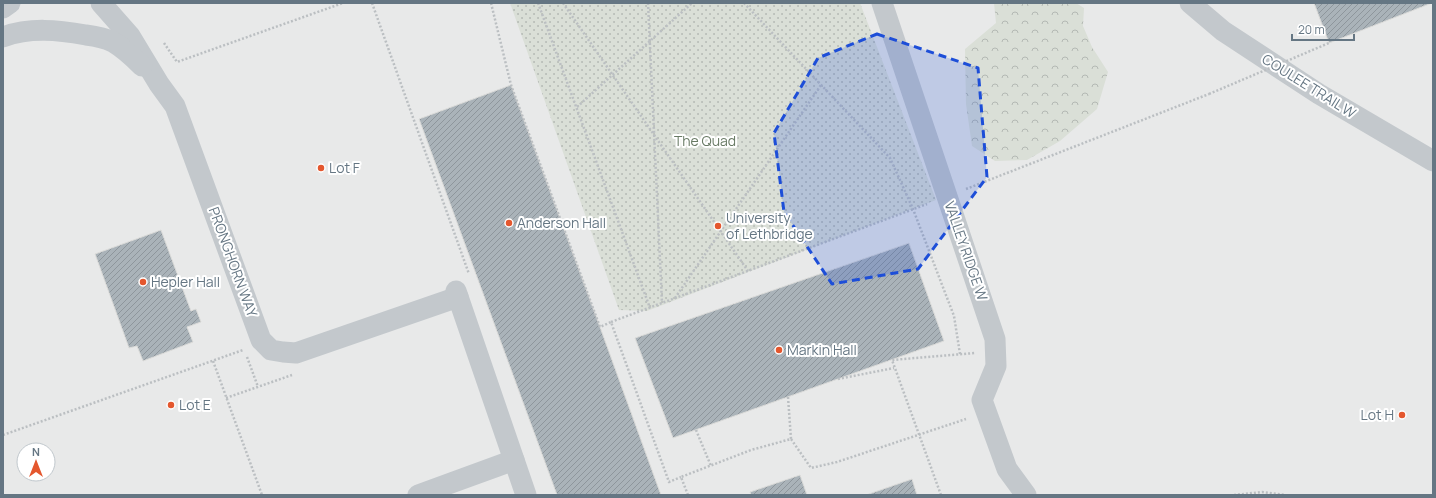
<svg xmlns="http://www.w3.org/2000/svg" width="1436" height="498" viewBox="0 0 1436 498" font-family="Manrope,sans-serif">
<defs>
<pattern id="green-dots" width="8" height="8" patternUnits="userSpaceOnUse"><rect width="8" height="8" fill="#dadfd7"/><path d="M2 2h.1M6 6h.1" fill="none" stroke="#b4b9b4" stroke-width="1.8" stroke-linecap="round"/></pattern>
<pattern id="forest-crowns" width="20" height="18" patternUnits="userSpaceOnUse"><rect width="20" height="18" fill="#dadfd7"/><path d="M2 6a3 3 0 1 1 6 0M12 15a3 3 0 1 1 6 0" fill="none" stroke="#b4b9b4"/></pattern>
<pattern id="building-hatch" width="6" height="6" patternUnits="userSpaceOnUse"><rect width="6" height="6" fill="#aab3b9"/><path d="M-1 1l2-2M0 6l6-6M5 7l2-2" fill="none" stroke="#8e969c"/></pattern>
</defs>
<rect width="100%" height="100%" fill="#fafaf8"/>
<!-- built -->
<path fill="#e8e9e9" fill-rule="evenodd" d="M 3,3 L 1433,3 L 1433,495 L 3,495 ZM 24,450 L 48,450 L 48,474 L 24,474 Z"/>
<!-- green -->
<polygon fill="url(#green-dots)" points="510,3 860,3 936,200 647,311 619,310"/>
<!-- forest -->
<polygon fill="url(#forest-crowns)" points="994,3 1076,3 1084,8 1083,26 1092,47 1108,72 1097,109 1060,141 1027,160 995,161 972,146 966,104 965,49 996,23"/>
<!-- building -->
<g fill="url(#building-hatch)" stroke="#dcdcda">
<polygon points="1314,3 1432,3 1329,43"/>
<polygon points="511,85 600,327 661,495 557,495 419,119"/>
<polygon points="161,230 191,311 196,309 201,322 187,327 193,342 143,361 137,346 129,348 95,254"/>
<polygon points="909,243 944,341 673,438 635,338"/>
<polygon points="800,475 807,495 751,495 750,492"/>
<polygon points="912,479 917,495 866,495"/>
</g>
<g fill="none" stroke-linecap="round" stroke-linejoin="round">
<!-- path -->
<g stroke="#bbbfc2" stroke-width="2.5" stroke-dasharray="2 2" stroke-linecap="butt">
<polyline points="372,3 469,274"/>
<polyline points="491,3 511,85 600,327 611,322 669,482 681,477"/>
<polyline points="538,3 650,308"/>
<polyline points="563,3 748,271"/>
<polyline points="648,3 662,303"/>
<polyline points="744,3 890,158 913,209 954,316 960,354"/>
<polyline points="164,43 177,62 343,3"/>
<polyline points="577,107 692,3"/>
<polyline points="966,189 1209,94"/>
<polyline points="675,298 821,85"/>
<polyline points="611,322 927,204"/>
<polyline points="247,357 258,387"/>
<polyline points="213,361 262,495"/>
<polyline points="838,379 894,368"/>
<polyline points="788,397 791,439"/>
<polyline points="226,398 292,375"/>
<polyline points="696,430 711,466"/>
<polyline points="3,435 243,350"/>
<polyline points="688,495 681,477 751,450 791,439 811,468 837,462 966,419"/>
<polyline points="941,495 892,360 975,353"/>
<polyline points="1234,495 1262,492 1285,495"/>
</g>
<!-- minor -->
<g stroke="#c3c8cc" stroke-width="21">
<polyline points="101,3 130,36 159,84 175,106 261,340 271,350 283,352 296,353 458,297"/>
<polyline points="882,3 995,339 996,366 982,400 1007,469 1026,495"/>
<polyline points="1190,3 1223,31 1319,94 1433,161"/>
<polyline points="3,8 10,3"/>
<path d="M 3,37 C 30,27 58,30 86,35 C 94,36 105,38 113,42 C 123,48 133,57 142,66"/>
<polyline points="456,291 526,495"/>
<polyline points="418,495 514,460"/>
</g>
<!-- path-bridge -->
<polyline stroke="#bbbfc2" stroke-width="2.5" stroke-dasharray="2 2" stroke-linecap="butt" points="1209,94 1329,43"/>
</g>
<!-- marked area -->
<path fill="#1d4ed8" fill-opacity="0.2" stroke="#1d4ed8" stroke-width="3" stroke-dasharray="8 5" stroke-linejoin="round" d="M 877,34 L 978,68 L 987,177 L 918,269 L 832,284 L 784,212 L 774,133 L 818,58 Z"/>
<!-- markers -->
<g fill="#e4572e" stroke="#fff" stroke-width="1.5">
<circle cx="321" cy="168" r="4"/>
<circle cx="509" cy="223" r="4"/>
<circle cx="718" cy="226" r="4"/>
<circle cx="143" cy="282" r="4"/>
<circle cx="779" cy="350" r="4"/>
<circle cx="171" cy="405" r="4"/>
<circle cx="1402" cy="415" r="4"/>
</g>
<g text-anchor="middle" stroke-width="4" stroke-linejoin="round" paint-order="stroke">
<!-- street labels -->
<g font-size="14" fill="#657683" stroke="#fff">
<text transform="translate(1309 86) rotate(32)" y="5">COULEE TRAIL W</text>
<text transform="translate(966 251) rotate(71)" y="5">VALLEY RIDGE W</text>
<text transform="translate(233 262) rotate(70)" y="5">PRONGHORN WAY</text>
</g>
<!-- park labels -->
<g font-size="14" fill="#687a64" stroke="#fff">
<text x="705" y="146">The Quad</text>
</g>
<!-- poi labels -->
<g font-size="14" fill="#657683" stroke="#fff" text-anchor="start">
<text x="329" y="173">Lot F</text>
<text x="726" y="223">University<tspan x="726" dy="16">of Lethbridge</tspan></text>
<text x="517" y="228">Anderson Hall</text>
<text x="151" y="287">Hepler Hall</text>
<text x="787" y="355">Markin Hall</text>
<text x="179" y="410">Lot E</text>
<text x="1394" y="420" text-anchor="end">Lot H</text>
</g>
</g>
<!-- border -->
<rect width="1436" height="498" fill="none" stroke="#657683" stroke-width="8"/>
<!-- north arrow -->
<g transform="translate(36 462)"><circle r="19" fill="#ffffff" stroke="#c1c8cd"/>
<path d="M0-3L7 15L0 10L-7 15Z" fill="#e4572e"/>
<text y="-6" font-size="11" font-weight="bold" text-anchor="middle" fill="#657683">N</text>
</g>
<!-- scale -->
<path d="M1292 34v6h62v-6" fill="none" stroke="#657683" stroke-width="2"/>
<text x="1298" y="34" font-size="12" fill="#657683" stroke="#ffffff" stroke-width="3" paint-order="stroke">20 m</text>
</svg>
